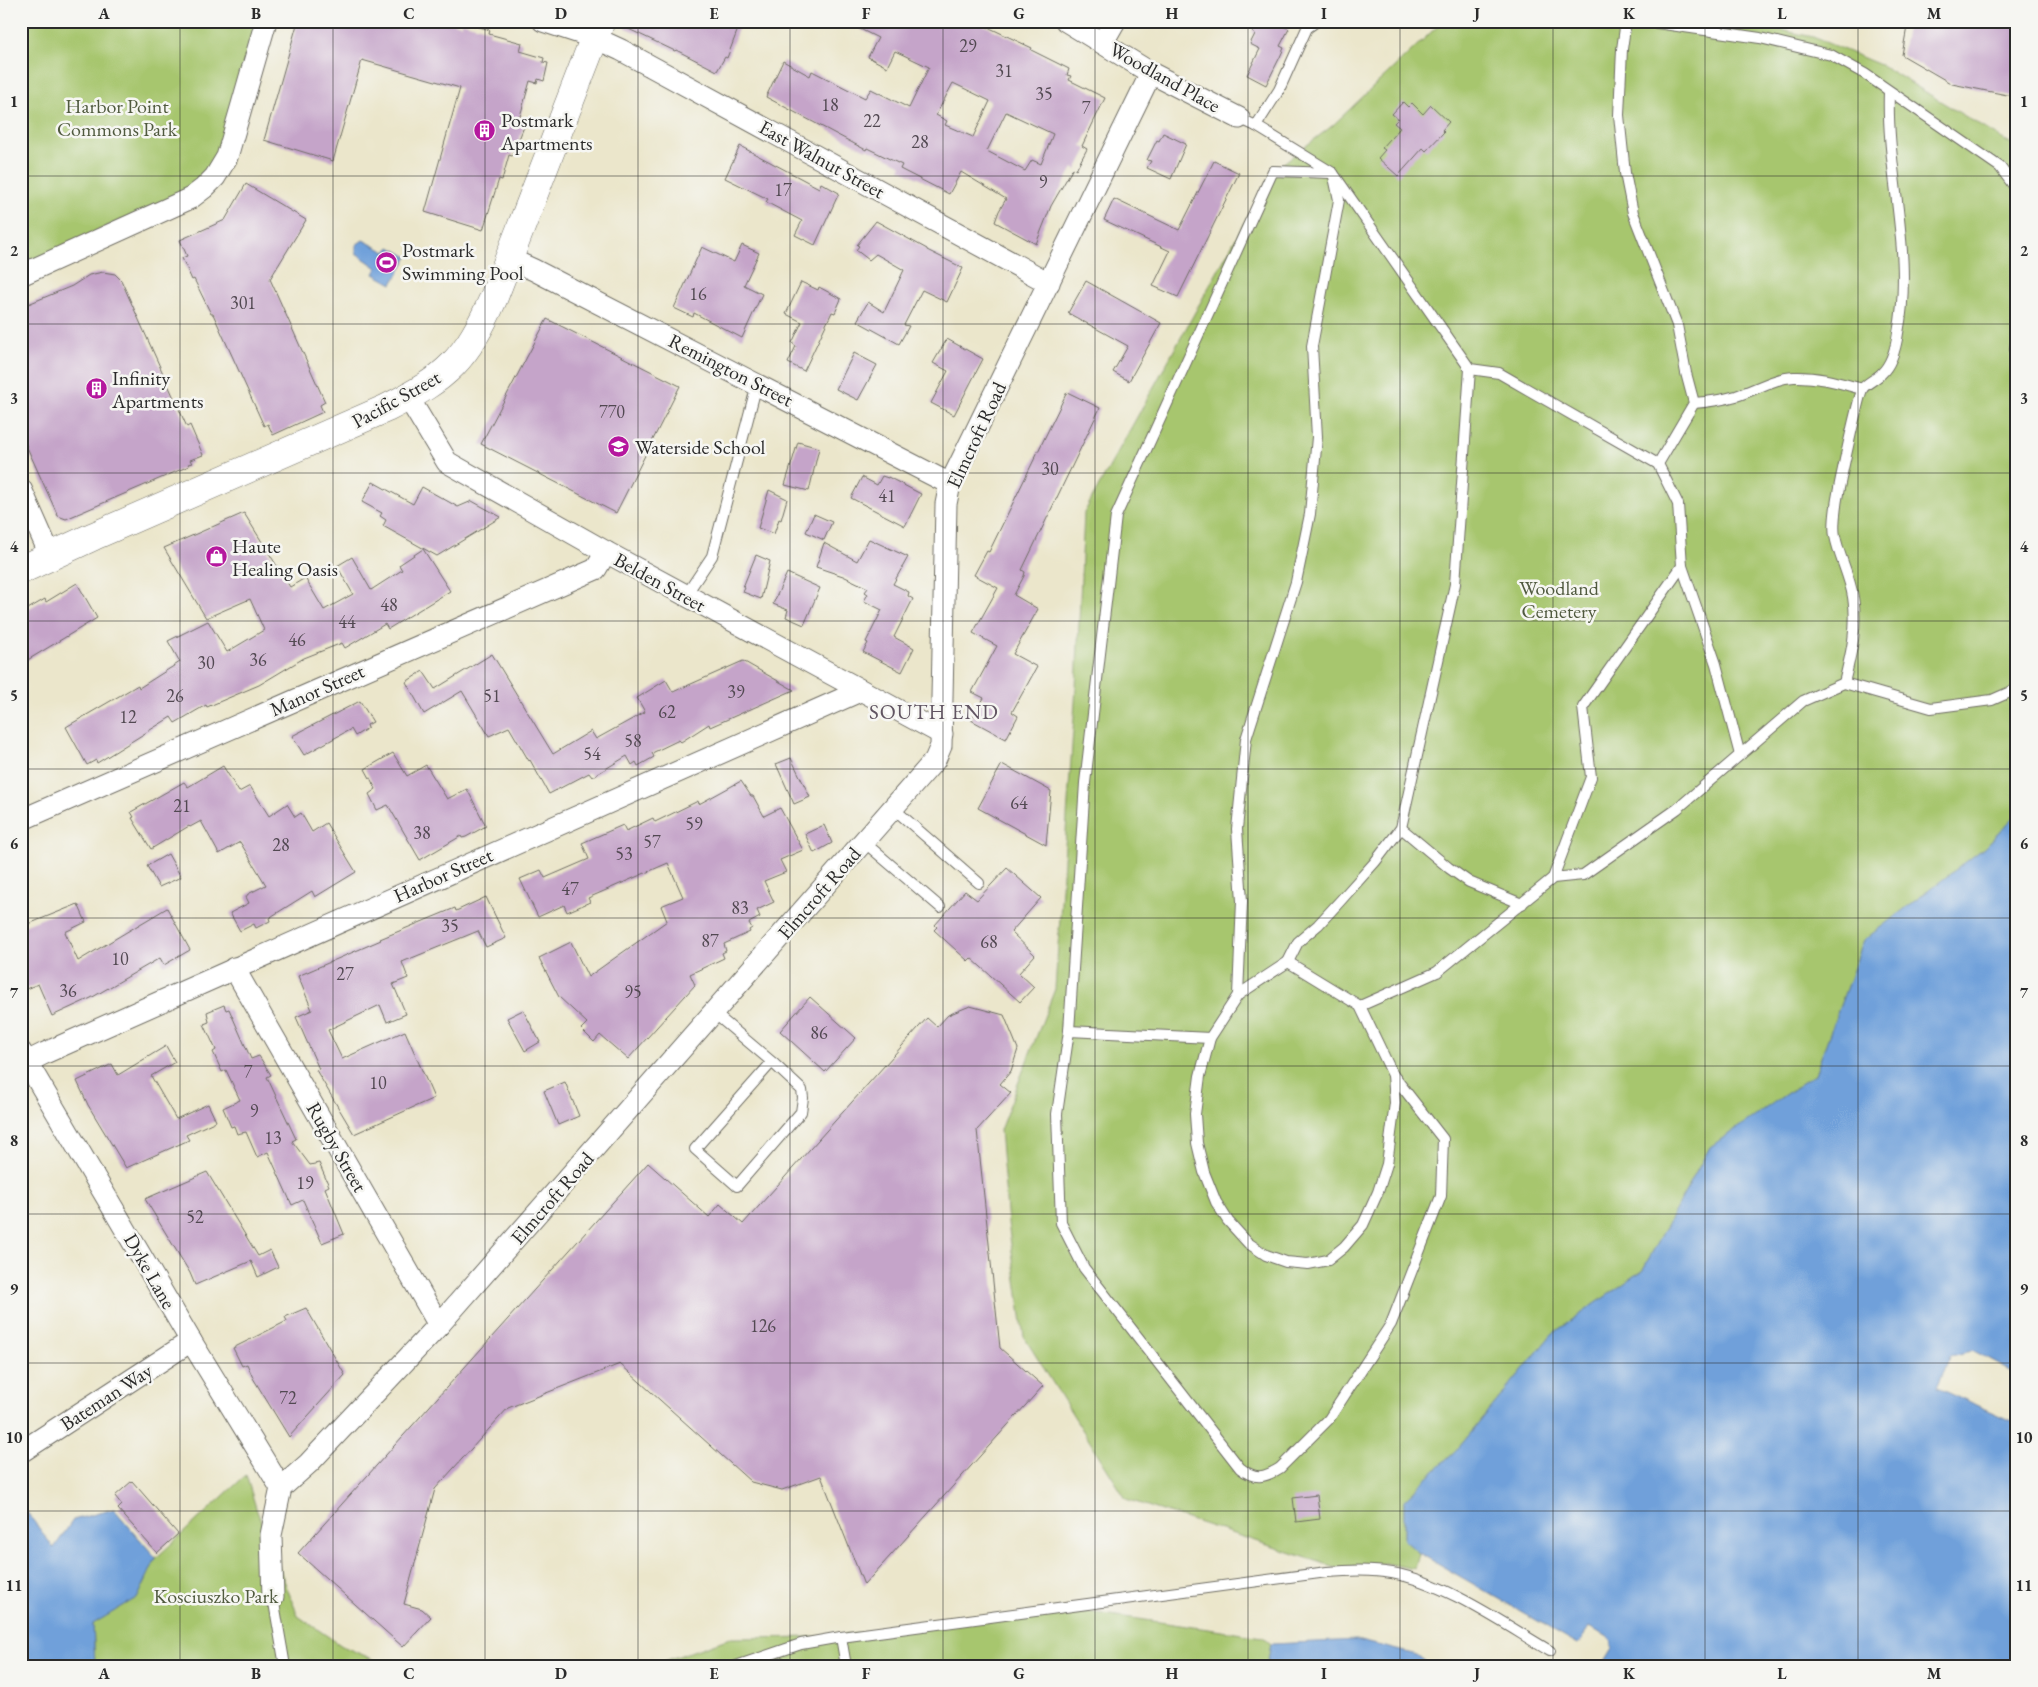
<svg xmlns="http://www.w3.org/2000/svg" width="2038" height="1687" viewBox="0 0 2038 1687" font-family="'EB Garamond',serif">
<rect width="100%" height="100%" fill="#f6f6f2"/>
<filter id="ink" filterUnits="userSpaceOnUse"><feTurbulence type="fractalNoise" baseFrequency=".02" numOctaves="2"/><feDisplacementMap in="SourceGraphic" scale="10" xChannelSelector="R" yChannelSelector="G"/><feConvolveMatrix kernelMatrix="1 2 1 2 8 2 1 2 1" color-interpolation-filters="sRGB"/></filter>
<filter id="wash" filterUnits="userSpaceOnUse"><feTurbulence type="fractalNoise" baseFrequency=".0096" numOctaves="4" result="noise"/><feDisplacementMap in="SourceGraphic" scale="20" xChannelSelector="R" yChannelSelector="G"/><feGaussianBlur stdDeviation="1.12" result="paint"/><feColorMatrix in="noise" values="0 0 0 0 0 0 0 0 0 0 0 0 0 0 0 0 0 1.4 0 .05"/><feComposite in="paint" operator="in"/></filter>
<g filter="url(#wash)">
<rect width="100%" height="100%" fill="#ebe6cb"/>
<!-- green -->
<g fill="#a7c66e" stroke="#69784c">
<polygon points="21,21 257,21 220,148 203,178 184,192 21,265"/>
<polygon points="1443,21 1739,21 1813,37 1883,66 2017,148 2017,814 1984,848 1864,940 1815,1074 1710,1147 1642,1271 1552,1334 1456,1451 1404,1500 1404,1540 1419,1553 1415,1569 1384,1563 1341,1569 1126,1499 1024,1337 1008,1223 1000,1130 1055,989 1076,688 1084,513 1273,171 1332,126"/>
<polygon points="246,1475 257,1511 298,1616 342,1646 389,1666 95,1666 93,1624 138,1597 156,1558"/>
<polygon points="1076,1610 1263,1637 1271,1644 1267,1666 650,1666 730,1638 825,1637"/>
</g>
<!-- water -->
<g fill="#70a0da" stroke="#4e6682">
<polygon points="363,240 386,252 390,247 408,257 392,284 374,274 377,268 356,253 356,245"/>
<polygon points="2017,814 2017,1374 1972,1350 1951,1355 1937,1387 2017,1423 2017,1666 1601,1666 1612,1648 1610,1639 1590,1627 1578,1644 1419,1553 1404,1540 1404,1500 1456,1451 1552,1334 1642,1271 1710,1147 1815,1074 1864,940 1984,848"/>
<polygon points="114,1509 156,1558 138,1597 93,1624 95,1666 21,1666 21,1513 26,1511 54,1548 73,1520"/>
<polygon points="1357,1640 1417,1655 1431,1666 1267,1666 1271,1644"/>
</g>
<g id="blocks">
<!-- building -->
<g fill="#c5a4c9" fill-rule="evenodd">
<polygon points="298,21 446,21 461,25 461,22 490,30 489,34 522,43 520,51 544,58 543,62 548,63 544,81 538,79 537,83 530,81 519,120 526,122 512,156 509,155 502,180 499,179 483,230 425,212 460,88 362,60 333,161 264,140"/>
<polygon points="616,21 741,21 727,58 725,57 717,71 676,50 675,51 616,23"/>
<path d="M 844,21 L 975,21 L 1032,48 L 1031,50 L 1069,69 L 1067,75 L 1071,76 L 1069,80 L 1105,98 L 1082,146 L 1087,149 L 1076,170 L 1073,168 L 1051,206 L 1036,244 L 995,222 L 999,211 L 1006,199 L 961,172 L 949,194 L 900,169 L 902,165 L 867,148 L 866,150 L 766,97 L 783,61 L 810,76 L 812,71 L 865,98 L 871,89 L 909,108 L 929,67 L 895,51 L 887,67 L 868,57 L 878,38 ZM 953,83 L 990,101 L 973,137 L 945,125 L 947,121 L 936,115 ZM 1006,112 L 1053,134 L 1041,164 L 1032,160 L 1025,171 L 987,151 Z"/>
<polygon points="1257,21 1274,21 1289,29 1280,46 1284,48 1280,57 1266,85 1247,75 1260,49 1250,44 1255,34 1252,32"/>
<polygon points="1908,21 2017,21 2017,97 1952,84 1902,55"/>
<polygon points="1403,102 1408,107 1412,103 1423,114 1431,105 1449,122 1442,130 1444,132 1426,151 1423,148 1398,176 1378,158 1385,150 1382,148 1400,128 1394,123 1398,119 1392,114"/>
<polygon points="1163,133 1186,144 1171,179 1147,168 1151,161 1147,160 1157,140 1159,141"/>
<polygon points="740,146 819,188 821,183 839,193 815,245 795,235 802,221 766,202 768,199 725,178"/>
<polygon points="1214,161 1239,173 1178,297 1153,286 1170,251 1104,220 1114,199 1179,230"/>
<polygon points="246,184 306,220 270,279 325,402 320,405 323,412 273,435 268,424 264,426 213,314 211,314 194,279 192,280 182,258 187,256 180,240 225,220"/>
<polygon points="876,221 927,249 927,250 963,268 947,302 922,290 904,325 909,326 899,344 857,321 868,302 884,312 904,270 876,254 869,260 856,250 859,246 857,245"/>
<polygon points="742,245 759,253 744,285 762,294 742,338 694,313 693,317 674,308 702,247 734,262"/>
<polygon points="103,272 115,274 121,280 187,427 190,425 203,455 190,460 192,463 188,464 189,466 66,519 58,516 21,434 21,307 72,286 89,275"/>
<polygon points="1086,281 1161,323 1129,381 1113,372 1128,346 1068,313"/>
<polygon points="801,282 818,290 819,287 841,299 835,313 832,312 804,371 788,363 796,346 792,343 802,322 786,314"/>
<polygon points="547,319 680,386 616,513 481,444"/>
<polygon points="947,339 983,359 954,415 931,403 948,371 933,363"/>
<polygon points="854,353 877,365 858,400 836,389"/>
<polygon points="1067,392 1100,408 1022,570 1025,572 1024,576 1014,595 1038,609 1013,654 1037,667 1012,712 1018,716 1006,739 971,720 984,698 972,692 997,646 973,633 998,588 974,575 987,551 989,552"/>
<polygon points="798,442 819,448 809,491 785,485"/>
<polygon points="882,476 888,478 888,477 921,494 905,526 851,498 862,477 877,485"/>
<polygon points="373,482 413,504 422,487 458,507 472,501 501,517 437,556 383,526 386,520 380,516 382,513 362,502"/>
<polygon points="769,490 787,499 781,520 779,519 774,534 758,528"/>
<polygon points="244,513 290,587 305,578 324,610 353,594 337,566 352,557 371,590 402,570 399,565 423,549 450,591 388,629 385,624 345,648 342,643 304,658 259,685 207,707 206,705 175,723 171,717 97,763 96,760 87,765 66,727 138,685 139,688 180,662 168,641 208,621 227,652 264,630 250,599 206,618 164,548"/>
<polygon points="814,514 832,522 824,540 806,532"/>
<polygon points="869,539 908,557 893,584 909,592 908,596 913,599 894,637 914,648 902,672 863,652 868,643 866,642 882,610 864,601 868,594 865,592 868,588 843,576 816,567 824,543 857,561"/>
<polygon points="756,555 770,561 761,599 743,592 745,588 743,587"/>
<polygon points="787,573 820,588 804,625 786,617 788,610 773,604"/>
<polygon points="77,583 97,618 21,664 21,613 45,599 46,602"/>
<polygon points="492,654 553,754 591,731 596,739 645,712 637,698 666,680 673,692 743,661 794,690 710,727 709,724 681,742 679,740 652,753 654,757 638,766 636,762 632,765 627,756 592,777 589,773 549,794 530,760 529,761 509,727 489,736 462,691 424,714 406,682 423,671 435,689"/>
<polygon points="360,701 373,722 367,725 368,728 355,736 351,729 304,755 292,736"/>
<polygon points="393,753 407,776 426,765 447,799 467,789 486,826 466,837 462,838 461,836 420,860 388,805 377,810 369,794 376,789 365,769"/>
<polygon points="791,758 810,797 794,804 776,764"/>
<polygon points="1002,764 1051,791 1046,845 978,808"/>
<polygon points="223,766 239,792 250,786 269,816 287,804 295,817 301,813 312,832 326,823 356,872 315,897 312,891 269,918 270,921 256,928 254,924 240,931 230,913 249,903 246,897 248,894 266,885 240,842 219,854 201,821 190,827 189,826 151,849 132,818 134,817 131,812 184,782 188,787"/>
<polygon points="741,781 751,796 753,796 764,816 780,808 803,850 780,860 786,872 764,881 774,902 757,910 760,917 749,923 752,928 749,930 750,932 724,944 726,951 722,953 724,958 690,974 695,985 628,1059 600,1035 594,1042 581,1029 587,1023 559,997 539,958 571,942 588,977 667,921 661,906 683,897 668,863 588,898 590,902 567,912 564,905 538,917 520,879 541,870 545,878 589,859 582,843 623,825 626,831 653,818 655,822 698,801 699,804"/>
<polygon points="824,825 832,843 814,853 805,834"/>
<polygon points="168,854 181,877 159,887 147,866"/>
<polygon points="1007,868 1041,898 1011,932 1035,955 1019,973 1034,987 1020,1002 971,958 968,961 934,930 937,927 935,925 965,891 977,900"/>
<polygon points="486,897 506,938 486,947 478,931 402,962 408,978 393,984 406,1014 387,1022 380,1005 328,1030 342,1059 405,1031 434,1098 354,1134 316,1070 319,1069 296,1017 312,1010 298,976 381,940 380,939 455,908 456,911"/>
<polygon points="78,904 86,922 65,932 78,961 167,908 190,950 164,965 160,958 91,998 52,1016 38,984 21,991 21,927"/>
<polygon points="810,997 856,1038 825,1072 780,1031"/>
<polygon points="224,1005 226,1010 229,1009 251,1059 259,1056 271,1075 267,1077 296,1139 292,1141 310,1165 319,1163 329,1186 325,1188 344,1234 322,1243 303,1200 292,1205 268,1152 257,1157 246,1132 237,1134 234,1126 231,1127 223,1108 240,1100 226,1070 222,1072 213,1052 216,1050 204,1024 209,1022 207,1012"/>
<polygon points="970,1006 1004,1015 1018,1049 1011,1071 1000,1084 1011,1093 977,1130 1000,1348 1043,1386 864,1585 821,1476 782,1490 751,1482 620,1364 508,1408 435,1489 404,1604 422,1609 431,1617 403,1647 298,1553 648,1163 709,1217 720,1204 743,1224 927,1018 937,1027 948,1015"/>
<polygon points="523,1010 540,1042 525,1051 507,1018"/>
<polygon points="166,1046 175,1062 151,1076 176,1119 208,1104 216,1121 186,1135 189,1140 126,1168 88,1105 77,1081 112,1064 118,1075"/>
<polygon points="565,1082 579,1116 558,1125 544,1091"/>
<polygon points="207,1172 258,1256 270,1250 278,1267 258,1277 251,1261 195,1285 190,1273 145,1199"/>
<polygon points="306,1308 345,1375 289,1437 253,1378 247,1364 242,1366 233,1348 287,1321 285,1317"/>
<polygon points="132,1481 178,1534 157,1553 118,1509 122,1505 115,1496"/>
<polygon points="1317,1495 1320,1519 1296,1522 1293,1498"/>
</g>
</g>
</g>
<g filter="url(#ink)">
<use href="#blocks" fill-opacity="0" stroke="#6e6c63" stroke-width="1"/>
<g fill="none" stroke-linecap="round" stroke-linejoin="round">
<defs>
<g id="lane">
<polyline points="1626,21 1622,49 1619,115 1625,173 1633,213 1677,325 1686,373 1694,403 1658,464"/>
<polyline points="1643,21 1760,38 1831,55 1865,74 2000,167 2017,190"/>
<path d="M 1239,118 L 1256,126 L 1333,173 L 1273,171 L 1116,516 L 1085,783 L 1069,1031 L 1057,1114 L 1061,1223 L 1084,1268 L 1240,1468 C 1255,1480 1264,1478 1280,1468 L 1329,1419 L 1391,1324 L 1441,1196 L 1443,1139 L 1393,1075"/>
<polyline points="1256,126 1279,90 1307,28 1317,21"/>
<polyline points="2017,336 2015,349 2017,358"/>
<polyline points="1470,369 1499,373 1658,464 1678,504 1682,566 1716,664 1740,755"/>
<path d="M 1694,403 C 1708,402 1722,400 1736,396 C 1755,390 1774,378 1794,377 C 1818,376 1840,383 1862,389"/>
<polyline points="686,595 712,556 757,384"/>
<path d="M 1844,683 C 1851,654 1858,627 1853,597 C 1850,576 1839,557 1835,536 C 1833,527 1835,515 1836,506 C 1837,494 1859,393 1863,388 C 1867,383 1876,379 1881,374 C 1891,365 1896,347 1898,333 C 1914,253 1886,172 1889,92"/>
<polyline points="893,808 979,883"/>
<polyline points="1401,828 1449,868 1469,882 1522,904"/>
<polyline points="864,842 940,907"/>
<polyline points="1553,878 1591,777 1583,707 1682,566"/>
<polyline points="1288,962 1298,942 1318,925 1341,900 1375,862 1401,828 1455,584 1470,369 1333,173"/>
<polygon points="1288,962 1360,1006 1393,1075 1395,1103 1387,1164 1378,1192 1363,1225 1344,1247 1328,1260 1308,1264 1286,1262 1266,1255 1248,1243 1228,1221 1216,1202 1204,1172 1197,1143 1195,1114 1200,1076 1210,1038 1238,995"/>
<polyline points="1238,995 1242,901 1237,829 1246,739 1296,582 1310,514 1317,437 1312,346 1339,200 1334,177"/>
<polyline points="1360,1006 1437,972 1553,878 1583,875 1677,809 1803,701 1844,683 1931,708 1992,700 2017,689"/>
<polyline points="714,1013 772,1062 695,1149 737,1186 801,1112 803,1098 802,1090 772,1062"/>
<polyline points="1069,1031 1210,1038"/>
<polyline points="273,1597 285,1666"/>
<path d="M 841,1637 L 1327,1572 C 1349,1570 1371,1569 1392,1573 C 1444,1582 1504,1624 1550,1651"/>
<polyline points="736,1666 801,1644 841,1637 846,1666"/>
</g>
<g id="street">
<polyline points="543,21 595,38 621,50 1049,283"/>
<polyline points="1066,21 1151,73 1239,118"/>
<polyline points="1103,42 1115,21"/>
<polyline points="510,259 534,270 950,484"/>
<polyline points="21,275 191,198 204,188 215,177 227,157 266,21"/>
<polyline points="408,397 447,462 606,552 942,734"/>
<polyline points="21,489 51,557"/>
<polyline points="21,820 596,569 606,552"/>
<polyline points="234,968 439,1325"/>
<polyline points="21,1052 191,1341 281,1488"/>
<polyline points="27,1062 45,1053 860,691"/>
<polyline points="21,1452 191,1341"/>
<polyline points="273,1597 271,1535 281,1488 309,1463 439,1325 935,760 941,746 946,504 950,484 1151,73"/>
</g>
<path id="secondary" d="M 21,570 L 94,536 L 387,408 C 448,377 466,360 494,297 L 601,21"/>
</defs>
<!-- lane casing -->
<use href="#lane" stroke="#6e6c63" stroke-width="12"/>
<!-- street casing -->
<use href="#street" stroke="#6e6c63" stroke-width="23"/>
<!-- secondary casing -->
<use href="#secondary" stroke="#6e6c63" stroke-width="29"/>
<!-- lane -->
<use href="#lane" stroke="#fff" stroke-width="10"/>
<!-- street -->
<use href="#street" stroke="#fff" stroke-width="21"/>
<!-- secondary -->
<use href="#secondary" stroke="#fff" stroke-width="28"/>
</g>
</g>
<!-- grid -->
<path fill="none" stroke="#2b2b2b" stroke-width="1" stroke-opacity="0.55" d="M 180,21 L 180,1666M 333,21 L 333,1666M 485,21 L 485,1666M 638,21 L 638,1666M 790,21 L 790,1666M 943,21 L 943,1666M 1095,21 L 1095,1666M 1248,21 L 1248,1666M 1400,21 L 1400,1666M 1553,21 L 1553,1666M 1705,21 L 1705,1666M 1858,21 L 1858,1666M 21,176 L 2017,176M 21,324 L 2017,324M 21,473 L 2017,473M 21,621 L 2017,621M 21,769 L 2017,769M 21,918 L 2017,918M 21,1066 L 2017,1066M 21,1214 L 2017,1214M 21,1363 L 2017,1363M 21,1511 L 2017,1511"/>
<!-- icons -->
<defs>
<symbol id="building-disc" viewBox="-11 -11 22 22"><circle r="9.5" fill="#b5179e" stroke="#f6f6f2"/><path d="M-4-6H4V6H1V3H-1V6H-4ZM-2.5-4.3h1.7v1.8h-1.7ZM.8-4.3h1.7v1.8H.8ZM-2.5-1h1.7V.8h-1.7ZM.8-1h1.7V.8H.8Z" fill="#fff"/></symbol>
<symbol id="stadium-disc" viewBox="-11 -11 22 22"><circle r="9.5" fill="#b5179e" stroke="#f6f6f2"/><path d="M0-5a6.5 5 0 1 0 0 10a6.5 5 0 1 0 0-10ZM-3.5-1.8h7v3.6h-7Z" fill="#fff"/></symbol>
<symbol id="school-disc" viewBox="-11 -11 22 22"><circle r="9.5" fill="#b5179e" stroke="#f6f6f2"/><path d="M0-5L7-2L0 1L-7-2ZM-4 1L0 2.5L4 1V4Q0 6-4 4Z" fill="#fff"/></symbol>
<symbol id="shop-disc" viewBox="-11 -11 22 22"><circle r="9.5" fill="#b5179e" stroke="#f6f6f2"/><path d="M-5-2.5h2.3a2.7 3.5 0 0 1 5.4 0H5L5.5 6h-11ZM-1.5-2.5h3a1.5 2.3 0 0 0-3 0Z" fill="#fff"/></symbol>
</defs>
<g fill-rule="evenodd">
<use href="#building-disc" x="472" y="118" width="25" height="25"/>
<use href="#stadium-disc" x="374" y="250" width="25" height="25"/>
<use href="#building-disc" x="84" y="376" width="25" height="25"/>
<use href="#school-disc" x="606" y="434" width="25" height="25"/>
<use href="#shop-disc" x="204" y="544" width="25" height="25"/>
</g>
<g text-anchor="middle" stroke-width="5" stroke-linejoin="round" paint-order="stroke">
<!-- number labels -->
<g font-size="18" fill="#524952">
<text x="968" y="52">29</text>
<text x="1004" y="77">31</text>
<text x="1044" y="100">35</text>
<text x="830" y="111">18</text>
<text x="1086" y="114">7</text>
<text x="872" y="127">22</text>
<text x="920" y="148">28</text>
<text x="1043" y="188">9</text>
<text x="783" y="196">17</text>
<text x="698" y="300">16</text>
<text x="243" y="309">301</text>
<text x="612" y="418">770</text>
<text x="1050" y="475">30</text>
<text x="887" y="502">41</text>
<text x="389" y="611">48</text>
<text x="347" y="628">44</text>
<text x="297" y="646">46</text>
<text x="258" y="666">36</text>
<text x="206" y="669">30</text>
<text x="736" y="698">39</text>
<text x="175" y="702">26</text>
<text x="492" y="702">51</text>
<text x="667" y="718">62</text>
<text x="128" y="723">12</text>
<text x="633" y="747">58</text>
<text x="592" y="760">54</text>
<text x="1019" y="809">64</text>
<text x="182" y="812">21</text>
<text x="694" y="830">59</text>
<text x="422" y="839">38</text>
<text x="652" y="848">57</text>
<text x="281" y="851">28</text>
<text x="624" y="860">53</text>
<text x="570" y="895">47</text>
<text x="740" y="914">83</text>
<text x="450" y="932">35</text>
<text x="710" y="947">87</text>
<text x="989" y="948">68</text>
<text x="120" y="965">10</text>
<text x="345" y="980">27</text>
<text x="68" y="997">36</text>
<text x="633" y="998">95</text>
<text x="819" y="1039">86</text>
<text x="248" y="1078">7</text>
<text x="378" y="1089">10</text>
<text x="254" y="1117">9</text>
<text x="273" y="1144">13</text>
<text x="305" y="1189">19</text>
<text x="195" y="1223">52</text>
<text x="763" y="1332">126</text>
<text x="288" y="1404">72</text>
</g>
<!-- street labels -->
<g font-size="20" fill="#2b2b2b" stroke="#f6f6f2">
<text transform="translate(1165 77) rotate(29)" y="7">Woodland Place</text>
<text transform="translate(822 159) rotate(29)" y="7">East Walnut Street</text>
<text transform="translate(731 370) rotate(27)" y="7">Remington Street</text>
<text transform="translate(396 399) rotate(-29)" y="7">Pacific Street</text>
<text transform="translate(976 435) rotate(-65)" y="7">Elmcroft Road</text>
<text transform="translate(660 582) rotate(29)" y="7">Belden Street</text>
<text transform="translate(317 690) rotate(-24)" y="7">Manor Street</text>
<text transform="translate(443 875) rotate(-24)" y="7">Harbor Street</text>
<text transform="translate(819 893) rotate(-49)" y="7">Elmcroft Road</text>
<text transform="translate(337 1147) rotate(60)" y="7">Rugby Street</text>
<text transform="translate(552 1198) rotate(-49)" y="7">Elmcroft Road</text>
<text transform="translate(150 1271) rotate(60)" y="7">Dyke Lane</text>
<text transform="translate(106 1397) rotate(-33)" y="7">Bateman Way</text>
</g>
<!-- park labels -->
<g font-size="20" fill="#505a3f" stroke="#f6f6f2">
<text x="117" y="113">Harbor Point<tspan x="117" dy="23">Commons Park</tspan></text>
<text x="1559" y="595">Woodland<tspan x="1559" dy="23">Cemetery</tspan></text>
<text x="216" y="1603">Kosciuszko Park</text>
</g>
<!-- poi labels -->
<g font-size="20" fill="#2b2b2b" stroke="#f6f6f2" text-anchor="start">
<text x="501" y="127">Postmark<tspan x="501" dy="23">Apartments</tspan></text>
<text x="402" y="257">Postmark<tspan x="402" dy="23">Swimming Pool</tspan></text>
<text x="112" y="385">Infinity<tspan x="112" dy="23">Apartments</tspan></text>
<text x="635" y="454">Waterside School</text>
<text x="232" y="553">Haute<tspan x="232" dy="23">Healing Oasis</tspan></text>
</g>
<!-- neighbourhood labels -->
<g font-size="21" letter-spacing="1" fill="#615562" stroke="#f6f6f2">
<text x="934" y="719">SOUTH END</text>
</g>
</g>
<!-- margin -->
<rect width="2038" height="1687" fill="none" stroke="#f6f6f2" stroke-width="55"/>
<rect x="28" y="28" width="1982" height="1632" fill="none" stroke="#2b2b2b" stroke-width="2"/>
<g font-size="16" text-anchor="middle" font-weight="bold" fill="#2b2b2b">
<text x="104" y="19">A</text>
<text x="256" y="19">B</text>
<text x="409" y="19">C</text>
<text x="561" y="19">D</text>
<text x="714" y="19">E</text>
<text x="866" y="19">F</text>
<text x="1019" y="19">G</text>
<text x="1172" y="19">H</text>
<text x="1324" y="19">I</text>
<text x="1477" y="19">J</text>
<text x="1629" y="19">K</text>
<text x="1782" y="19">L</text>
<text x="1934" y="19">M</text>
<text x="14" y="107">1</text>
<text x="2024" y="107">1</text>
<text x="14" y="256">2</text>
<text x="2024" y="256">2</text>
<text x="14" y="404">3</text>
<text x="2024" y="404">3</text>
<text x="14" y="552">4</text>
<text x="2024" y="552">4</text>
<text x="14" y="701">5</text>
<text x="2024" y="701">5</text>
<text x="14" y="849">6</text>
<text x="2024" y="849">6</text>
<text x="14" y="998">7</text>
<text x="2024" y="998">7</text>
<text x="14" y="1146">8</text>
<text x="2024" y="1146">8</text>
<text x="14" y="1294">9</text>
<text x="2024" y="1294">9</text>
<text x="14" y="1443">10</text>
<text x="2024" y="1443">10</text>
<text x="14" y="1591">11</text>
<text x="2024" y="1591">11</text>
<text x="104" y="1679">A</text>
<text x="256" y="1679">B</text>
<text x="409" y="1679">C</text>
<text x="561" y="1679">D</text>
<text x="714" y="1679">E</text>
<text x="866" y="1679">F</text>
<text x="1019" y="1679">G</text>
<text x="1172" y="1679">H</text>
<text x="1324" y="1679">I</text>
<text x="1477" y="1679">J</text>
<text x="1629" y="1679">K</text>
<text x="1782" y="1679">L</text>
<text x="1934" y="1679">M</text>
</g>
</svg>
